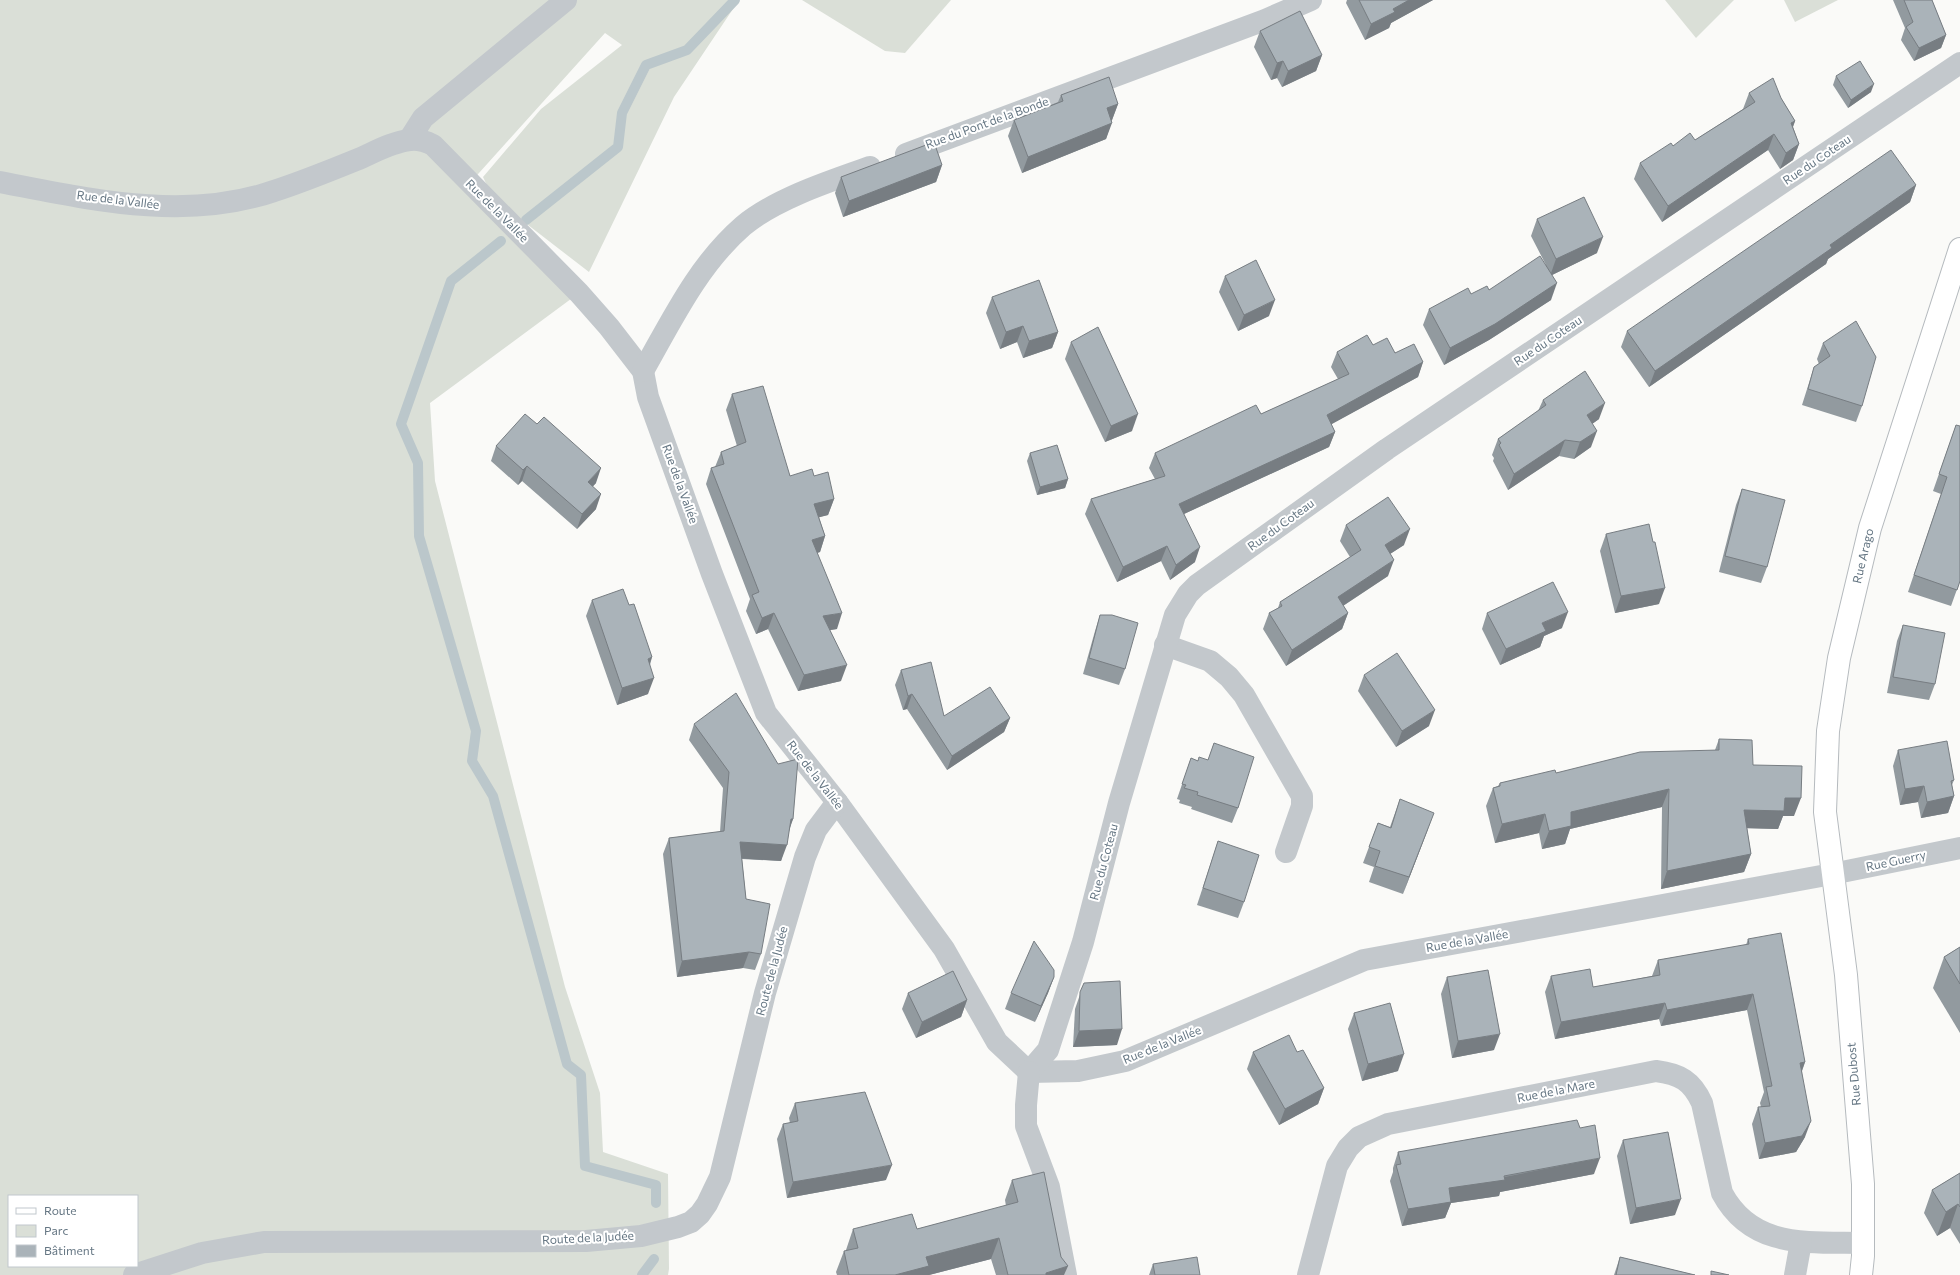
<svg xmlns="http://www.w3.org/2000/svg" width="1960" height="1275" viewBox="0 0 1960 1275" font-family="Commissioner,sans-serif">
<rect width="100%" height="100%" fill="#fafaf8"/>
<!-- green -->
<g fill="#dadfd7" fill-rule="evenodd">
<path d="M 0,0 L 739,0 L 674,97 L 589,272 L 493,198 L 483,177 L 541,109 L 622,45 L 605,33 L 470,183 L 579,293 L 430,403 L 435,481 L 565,987 L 600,1093 L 603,1152 L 668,1174 L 669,1269 L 668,1275 L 0,1275 ZM 9,1196 L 137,1196 L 137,1266 L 9,1266 Z"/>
<polygon points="802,0 951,0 905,53 885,51"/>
<polygon points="1665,0 1734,0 1696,38"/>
<polygon points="1784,0 1838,0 1795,22"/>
</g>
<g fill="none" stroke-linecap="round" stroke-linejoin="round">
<!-- stream -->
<g stroke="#bbc7cb" stroke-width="10">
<polyline points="526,220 618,147 622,113 646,65 687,50 735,0"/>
<polyline points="501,241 451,281 401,424 418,463 419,536 476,731 472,761 493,796 567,1064 581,1075 585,1166 656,1185 656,1203"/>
<polyline points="642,1275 654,1259"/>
</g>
<defs>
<g id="major">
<path id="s1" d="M 1861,1275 L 1863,1256 L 1863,1184 L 1846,975 L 1825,812 L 1828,731 L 1839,658 L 1870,528 L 1960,249"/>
</g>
</defs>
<!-- major casing -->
<use href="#major" stroke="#b5babe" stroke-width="24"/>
<!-- minor -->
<g stroke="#c3c8cc" stroke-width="22">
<polyline points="409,140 423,118 566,0"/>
<polyline points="906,154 1265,20 1311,0"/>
<path d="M 0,182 C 89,199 185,222 274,191 C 302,182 329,171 356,160 C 373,153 391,142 410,140 C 419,139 425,141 433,145 L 579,293 L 609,327 L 643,371 L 648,397 L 712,574 L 766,713 L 837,802 L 944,949 L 997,1042 L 1029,1072 L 1078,1071 L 1125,1061 L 1364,960 L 1832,874 L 1960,848"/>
<path d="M 643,371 C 672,320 698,265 743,226 C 775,199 830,181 870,167"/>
<polyline points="1165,645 1210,661 1229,677 1244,695 1302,796 1302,806 1286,852"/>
<polyline points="1029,1072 1048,1050 1083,942 1119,803 1175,615 1188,594 1197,585 1387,449 1960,63"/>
<polyline points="1029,1072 1026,1105 1026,1126 1049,1187 1066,1275"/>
<polyline points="134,1275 202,1253 264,1242 586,1241 641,1236 678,1227 691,1222 700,1214 707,1204 720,1177 765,993 805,857 816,830 837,802"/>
<path d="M 1308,1275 L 1337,1166 L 1348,1148 L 1359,1137 L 1388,1124 L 1656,1071 C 1680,1074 1692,1081 1702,1103 L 1722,1193 C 1752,1249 1808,1242 1863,1243"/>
<polyline points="1795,1275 1801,1242"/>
</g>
<!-- major -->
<use href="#major" stroke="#fff" stroke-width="22"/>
</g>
<!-- wall -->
<g fill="#929a9f">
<polygon points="1347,0 1433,0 1391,23 1389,28 1365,40 1346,3"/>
<polygon points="1893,0 1932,0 1946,35 1941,48 1914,61 1901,40 1905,28"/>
<polygon points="1260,31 1322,55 1316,71 1282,87 1277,78 1271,80 1254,47"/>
<polygon points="1836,76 1871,92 1848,108 1833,85"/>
<polygon points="1749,93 1781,98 1795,121 1793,127 1799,144 1793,160 1780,169 1768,150 1662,222 1634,179 1640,163 1673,146 1695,140 1743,109"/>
<polygon points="1061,95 1118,104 1112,120 1106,139 1022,173 1008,136 1014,120 1058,102"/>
<polygon points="942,165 936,182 843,217 835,193 841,177"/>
<polygon points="1916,185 1910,202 1828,259 1826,264 1649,387 1621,347 1627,331"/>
<polygon points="1537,219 1597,253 1552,275 1551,300 1489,340 1444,365 1423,325 1429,309 1489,290 1546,265 1531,236"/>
<polygon points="1225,276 1269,316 1238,331 1219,292"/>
<polygon points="992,297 1058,332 1052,348 1023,358 1017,342 1000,349 986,313"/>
<polygon points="1071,342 1132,431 1105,442 1065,359"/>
<polygon points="1823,343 1862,406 1856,422 1802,405 1814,367 1819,364 1817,359"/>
<polygon points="1373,345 1423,362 1418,377 1331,424 1335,432 1329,447 1184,514 1195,562 1170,580 1161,561 1117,582 1085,514 1091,499 1155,479 1149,468 1155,453 1261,414 1338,379 1331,367 1337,352"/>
<polygon points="732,394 790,476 814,476 834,499 828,515 819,517 825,536 820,552 817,553 837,629 830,630 841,681 798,691 768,629 756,634 746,611 750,599 706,484 711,468 715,467 721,452 737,446 726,410"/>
<polygon points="1543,400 1599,419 1592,424 1591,447 1574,459 1559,456 1508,490 1493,461 1494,458 1492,455 1498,439 1538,411"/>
<polygon points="1956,425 1960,581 1951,606 1908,592 1941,494 1933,491"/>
<polygon points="496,446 596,483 593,486 596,509 577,529 522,481 518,485 491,461"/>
<polygon points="1030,453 1068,479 1065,488 1037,495 1027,461"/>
<polygon points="1742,489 1767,567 1761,583 1719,572 1736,505"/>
<polygon points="1346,525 1404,545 1390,554 1388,576 1343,606 1348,613 1342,629 1286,666 1263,629 1269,613 1278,608 1280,602 1350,557 1340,541"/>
<polygon points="1606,534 1653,542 1659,604 1615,613 1600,551"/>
<polygon points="592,600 629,605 652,657 650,665 648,694 617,705 586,616"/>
<polygon points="1487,613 1562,628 1544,636 1540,647 1500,665 1482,629"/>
<polygon points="1100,615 1125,669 1119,685 1083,674 1095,631"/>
<polygon points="1903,625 1935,684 1929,700 1887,693 1897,641"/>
<polygon points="901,670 944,716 1010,718 1004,732 947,770 907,709 903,710 895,685"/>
<polygon points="1364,675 1429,726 1396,747 1358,691"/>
<polygon points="694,724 793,819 790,828 781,861 742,859 746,899 761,954 755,970 743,968 677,977 663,854 669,838 720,832 723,788 689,740"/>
<polygon points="1719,739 1753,765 1794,816 1783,816 1778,829 1747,828 1751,854 1744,872 1661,889 1662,807 1570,829 1565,844 1542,849 1539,833 1495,843 1486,806 1493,788 1498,786 1500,783 1556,773 1715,750"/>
<polygon points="1214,743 1238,808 1232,823 1191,809 1192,807 1179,803 1180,800 1177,799 1191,758 1198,761 1208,760"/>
<polygon points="1898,750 1954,780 1952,785 1954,796 1948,813 1921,818 1918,802 1900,805 1893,766"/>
<polygon points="1400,799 1428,829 1403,894 1369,882 1374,867 1363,863 1378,823 1390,827"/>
<polygon points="1218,841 1244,902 1238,918 1197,905"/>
<polygon points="1748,939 1805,1062 1802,1071 1805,1137 1796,1152 1759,1159 1752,1124 1758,1107 1761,1107 1760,1103 1764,1092 1747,1010 1661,1026 1659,1019 1555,1039 1545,992 1551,976 1593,987 1652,976 1658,960 1746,945"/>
<polygon points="1960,947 1960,1033 1933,988 1944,957"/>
<polygon points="1054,977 1048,993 1035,1022 1005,1009 1011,993"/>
<polygon points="1447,977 1494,1050 1452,1058 1441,994"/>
<polygon points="1084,983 1117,1045 1073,1047 1075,1009"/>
<polygon points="908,993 967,1000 961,1017 916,1038 902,1009"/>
<polygon points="1354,1013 1398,1071 1362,1081 1348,1029"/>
<polygon points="1253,1052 1297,1052 1324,1088 1318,1104 1279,1125 1247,1069"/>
<polygon points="795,1103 886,1180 787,1198 777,1139 783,1124 790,1123 789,1118"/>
<polygon points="1580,1128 1594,1174 1500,1192 1499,1196 1451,1203 1445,1218 1402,1226 1390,1181 1393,1172 1393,1168 1398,1152"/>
<polygon points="1623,1140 1675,1215 1630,1224 1617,1156"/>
<polygon points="1960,1173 1960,1244 1950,1228 1937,1236 1924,1213 1932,1190"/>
<polygon points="1012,1180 1064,1275 996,1275 991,1259 929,1275 837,1275 836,1272 844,1251 846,1251 846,1250 853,1229 917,1229 1006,1206 1005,1200"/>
<polygon points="1620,1257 1695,1275 1614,1275"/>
<polygon points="1153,1264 1200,1275 1149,1275"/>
</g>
<!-- shaded-wall -->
<g fill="#777d82">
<polygon points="1409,0 1433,0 1391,23 1389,28 1365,40 1371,24 1393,9"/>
<polygon points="1946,35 1941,48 1914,61 1919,48"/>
<polygon points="1322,55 1316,71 1282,87 1288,71"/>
<polygon points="1283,61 1277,78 1271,80 1277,63"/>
<polygon points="1874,84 1871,92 1848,108 1851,100"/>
<polygon points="1118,104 1112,120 1101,124 1107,108"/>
<polygon points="1795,121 1789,137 1791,123"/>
<polygon points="1112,123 1106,139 1022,173 1028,157"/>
<polygon points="1774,134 1768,150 1662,222 1668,206"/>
<polygon points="1799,144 1793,160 1780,169 1786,153"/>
<polygon points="942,165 936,182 843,217 849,201"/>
<polygon points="1916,185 1910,202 1828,259 1826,264 1649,387 1655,371 1830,245"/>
<polygon points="1603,237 1597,253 1550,276 1556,259"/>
<polygon points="1557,283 1551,300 1489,340 1444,365 1450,348"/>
<polygon points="1275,300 1269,316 1238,331 1244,315"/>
<polygon points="1023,326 1017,342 1000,349 1006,332"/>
<polygon points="1058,332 1052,348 1023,358 1029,341"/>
<polygon points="1423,362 1418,377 1321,430 1327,415"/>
<polygon points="1605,403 1599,419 1581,432 1587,415"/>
<polygon points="1138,414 1132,431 1105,442 1111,426"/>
<polygon points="1597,431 1591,447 1574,459 1580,442"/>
<polygon points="1335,432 1329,447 1173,519 1179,504"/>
<polygon points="1565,440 1559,456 1508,490 1514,474"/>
<polygon points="527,466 522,481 518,485 523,470"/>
<polygon points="601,468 596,483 583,497 588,482"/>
<polygon points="1068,479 1065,488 1037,495 1040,487"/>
<polygon points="601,494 596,509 577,529 582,514"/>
<polygon points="834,499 828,515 809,520 814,504"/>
<polygon points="1410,529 1404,545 1379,561 1385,545"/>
<polygon points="825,536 820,552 806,556 812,540"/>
<polygon points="1167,546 1161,561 1117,582 1123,567"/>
<polygon points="1200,547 1195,562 1170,580 1176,565"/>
<polygon points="1394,560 1388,576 1332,613 1338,597"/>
<polygon points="1665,588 1659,604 1615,613 1621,596"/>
<polygon points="1568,612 1562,628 1544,636 1540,647 1500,665 1506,649 1542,623"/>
<polygon points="774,613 768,629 756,634 762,618"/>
<polygon points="842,613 837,629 817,632 823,616"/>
<polygon points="1348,613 1342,629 1286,666 1292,650"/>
<polygon points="652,657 646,674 648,659"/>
<polygon points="847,665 841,681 798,691 804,675"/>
<polygon points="654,678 648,694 617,705 622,688"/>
<polygon points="912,694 907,709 903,710 908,696"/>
<polygon points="1435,710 1429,726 1396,747 1402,731"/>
<polygon points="1010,718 1004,732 947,770 952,756"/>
<polygon points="1924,786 1918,802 1900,805 1905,789"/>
<polygon points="1669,789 1662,807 1570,829 1565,844 1542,849 1549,831 1571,812"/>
<polygon points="1954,796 1948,813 1921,818 1927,802"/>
<polygon points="1785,798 1801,798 1794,816 1783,816 1778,829 1738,828 1744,810"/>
<polygon points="1434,813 1428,829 1403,894 1409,877"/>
<polygon points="1545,814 1539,833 1495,843 1502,824"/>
<polygon points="791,819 793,819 787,835"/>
<polygon points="740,842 787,845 781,861 734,858"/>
<polygon points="1751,854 1744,872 1661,889 1667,871"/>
<polygon points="749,952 743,968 677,977 682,961"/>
<polygon points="1054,977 1048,993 1035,1022 1041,1006"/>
<polygon points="1753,994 1747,1010 1661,1026 1667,1010"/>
<polygon points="967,1000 961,1017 916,1038 922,1022"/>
<polygon points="1665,1003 1659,1019 1555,1039 1561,1022"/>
<polygon points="1122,1029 1117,1045 1073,1047 1079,1031"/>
<polygon points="1500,1034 1494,1050 1452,1058 1458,1041"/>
<polygon points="1404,1054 1398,1071 1362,1081 1368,1064"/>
<polygon points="1805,1062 1799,1079 1800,1063"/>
<polygon points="1324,1088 1318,1104 1279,1125 1285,1109"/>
<polygon points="1811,1121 1805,1137 1796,1152 1759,1159 1765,1143"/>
<polygon points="1600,1158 1594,1174 1500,1192 1499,1196 1451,1203 1445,1218 1402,1226 1408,1209 1449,1188"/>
<polygon points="892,1165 886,1180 787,1198 793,1182"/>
<polygon points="1681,1199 1675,1215 1630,1224 1636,1208"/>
<polygon points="1958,1204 1950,1228 1937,1236 1946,1212"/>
<polygon points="999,1238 991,1259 929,1275 895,1275 926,1257"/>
<polygon points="1068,1266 1064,1275 1045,1275 1046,1273"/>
</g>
<!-- building -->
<g fill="#aab3b9" stroke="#777d82">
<polygon points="1359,0 1409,0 1393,9 1395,12 1371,24"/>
<polygon points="1904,0 1932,0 1946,35 1919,48 1906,27 1913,22"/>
<polygon points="1300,11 1322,55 1288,71 1283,61 1277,63 1260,31"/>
<polygon points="1860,61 1874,84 1851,100 1836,76"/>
<polygon points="1109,77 1118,104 1107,108 1112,123 1028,157 1014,120 1063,101 1061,95"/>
<polygon points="1773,78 1781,98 1795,121 1791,123 1799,144 1786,153 1774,134 1668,206 1640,163 1671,143 1673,146 1690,133 1695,140 1755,102 1749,93"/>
<polygon points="934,142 942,165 849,201 841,177"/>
<polygon points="1891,150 1916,185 1830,245 1832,248 1655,371 1627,331"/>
<polygon points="1584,197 1603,237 1556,259 1537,219"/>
<polygon points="1540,256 1557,283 1495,324 1450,348 1429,309 1468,288 1471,294 1487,286 1489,290"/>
<polygon points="1256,260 1275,300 1244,315 1225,276"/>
<polygon points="1039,280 1058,332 1029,341 1023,326 1006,332 992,297"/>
<polygon points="1856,321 1876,357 1862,406 1808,389 1814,367 1830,356 1823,343"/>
<polygon points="1098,327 1138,414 1111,426 1071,342"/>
<polygon points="1367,335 1373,345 1387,338 1395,353 1414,344 1423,362 1327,415 1335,432 1179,504 1200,547 1176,565 1167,546 1123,567 1091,499 1165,476 1155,453 1256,405 1261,414 1349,374 1337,352"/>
<polygon points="1585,371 1605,403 1587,415 1597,431 1580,442 1565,440 1514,474 1499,445 1501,443 1498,439 1546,405 1543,400"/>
<polygon points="763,386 790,476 812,469 814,476 828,472 834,499 814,504 825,536 812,540 842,613 823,616 847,665 804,675 774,613 762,618 752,595 759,592 711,468 724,464 721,452 746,442 732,394"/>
<polygon points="525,414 537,424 544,417 601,468 588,482 601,494 582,514 527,466 523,470 496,446"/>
<polygon points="1956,425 1960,426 1960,581 1957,590 1914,575 1947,477 1939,474"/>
<polygon points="1057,445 1068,479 1040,487 1030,453"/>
<polygon points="1742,489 1785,500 1767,567 1725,556"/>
<polygon points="1388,497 1410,529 1385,545 1394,560 1338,597 1348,613 1292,650 1269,613 1282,606 1280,602 1361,550 1346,525"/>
<polygon points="1649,524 1653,542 1655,542 1665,588 1621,596 1606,534"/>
<polygon points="1553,582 1568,612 1542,623 1546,631 1506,649 1487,613"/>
<polygon points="623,589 629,605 634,604 652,657 648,659 654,678 622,688 592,600"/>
<polygon points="1100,615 1112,615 1138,623 1125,669 1089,658"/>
<polygon points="1903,625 1945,633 1935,684 1893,677"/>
<polygon points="1397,653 1435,710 1402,731 1364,675"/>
<polygon points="931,662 944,716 990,687 1010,718 952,756 912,694 908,696 901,670"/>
<polygon points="736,693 778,764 798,759 793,819 791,819 787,845 740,842 746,899 770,904 761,954 749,952 682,961 669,838 724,831 729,772 694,724"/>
<polygon points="1719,739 1752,740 1753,765 1802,766 1801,798 1785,798 1784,811 1744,810 1751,854 1667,871 1669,789 1571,812 1571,826 1549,831 1545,814 1502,824 1493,788 1500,786 1500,783 1555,770 1556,773 1640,752 1719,750"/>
<polygon points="1947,741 1954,780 1951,781 1954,796 1927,802 1924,786 1905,789 1898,750"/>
<polygon points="1214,743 1254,757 1238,808 1197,795 1198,792 1184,788 1186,785 1182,784 1191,758 1198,761 1199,757 1208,760"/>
<polygon points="1400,799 1434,813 1409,877 1375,866 1380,851 1369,847 1378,823 1391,828"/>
<polygon points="1218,841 1259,855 1244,902 1203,888"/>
<polygon points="1781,933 1805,1062 1800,1063 1811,1121 1802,1136 1765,1143 1758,1107 1770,1106 1766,1087 1772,1086 1753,994 1667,1010 1665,1003 1561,1022 1551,976 1590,969 1593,987 1660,975 1658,960 1749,944 1748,939"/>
<polygon points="1034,941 1054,970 1054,977 1041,1006 1011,993"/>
<polygon points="1960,947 1960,984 1944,957"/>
<polygon points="1488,970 1500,1034 1458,1041 1447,977"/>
<polygon points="953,971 967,1000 922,1022 908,993"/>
<polygon points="1120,981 1122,1029 1079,1031 1080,992 1084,983"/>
<polygon points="1390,1003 1404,1054 1368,1064 1354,1013"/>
<polygon points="1289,1035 1297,1052 1303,1050 1324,1088 1285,1109 1253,1052"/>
<polygon points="865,1092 892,1165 793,1182 783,1124 798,1121 795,1103"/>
<polygon points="1577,1120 1580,1128 1595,1125 1600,1158 1504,1176 1505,1180 1449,1188 1451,1202 1408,1209 1396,1165 1401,1164 1398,1152"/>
<polygon points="1668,1132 1681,1199 1636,1208 1623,1140"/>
<polygon points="1044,1172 1061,1257 1068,1266 1046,1273 1046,1275 1008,1275 999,1238 926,1257 929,1266 895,1275 849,1275 844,1251 858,1248 853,1229 912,1214 917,1229 1018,1202 1012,1180"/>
<polygon points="1960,1173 1960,1207 1958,1204 1946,1212 1932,1190"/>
<polygon points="1197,1257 1200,1275 1155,1275 1153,1264"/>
<polygon points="1620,1257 1695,1275 1616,1275"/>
<polygon points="1711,1271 1729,1275 1711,1275"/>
</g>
<g text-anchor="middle" stroke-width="4" stroke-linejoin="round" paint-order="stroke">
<!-- street labels -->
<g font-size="12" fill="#657683" stroke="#fff">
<text transform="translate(987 123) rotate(-20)" y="4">Rue du Pont de la Bonde</text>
<text transform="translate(1817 160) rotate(-34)" y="4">Rue du Coteau</text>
<text transform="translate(118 200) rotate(7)" y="4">Rue de la Vallée</text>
<text transform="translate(497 211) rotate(45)" y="4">Rue de la Vallée</text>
<text transform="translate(1548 341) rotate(-34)" y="4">Rue du Coteau</text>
<text transform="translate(680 484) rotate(70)" y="4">Rue de la Vallée</text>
<text transform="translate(1281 525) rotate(-36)" y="4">Rue du Coteau</text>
<text dy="4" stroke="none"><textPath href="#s1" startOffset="725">Rue Arago</textPath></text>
<text transform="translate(815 775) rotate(52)" y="4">Rue de la Vallée</text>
<text transform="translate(1896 861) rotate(-12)" y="4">Rue Guerry</text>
<text transform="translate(1104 862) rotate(-75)" y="4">Rue du Coteau</text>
<text transform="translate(1467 941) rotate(-10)" y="4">Rue de la Vallée</text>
<text transform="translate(772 971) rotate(-75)" y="4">Route de la Judée</text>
<text transform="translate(1162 1045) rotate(-22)" y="4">Rue de la Vallée</text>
<text transform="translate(1854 1074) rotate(-95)" y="4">Rue Dubost</text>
<text transform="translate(1556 1091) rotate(-11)" y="4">Rue de la Mare</text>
<text transform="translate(588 1238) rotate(-3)" y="4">Route de la Judée</text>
</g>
</g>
<!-- legend -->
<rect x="8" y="1195" width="130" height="72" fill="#ffffff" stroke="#c1c8cd"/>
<rect x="16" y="1208" width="20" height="6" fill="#ffffff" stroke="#c1c8cd"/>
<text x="44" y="1215" font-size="12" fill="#657683">Route</text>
<rect x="16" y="1225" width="20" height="12" fill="#dadfd7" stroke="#c1c8cd"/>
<text x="44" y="1235" font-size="12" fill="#657683">Parc</text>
<rect x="16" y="1245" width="20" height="12" fill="#aab3b9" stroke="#c1c8cd"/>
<text x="44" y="1255" font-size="12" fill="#657683">Bâtiment</text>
</svg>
